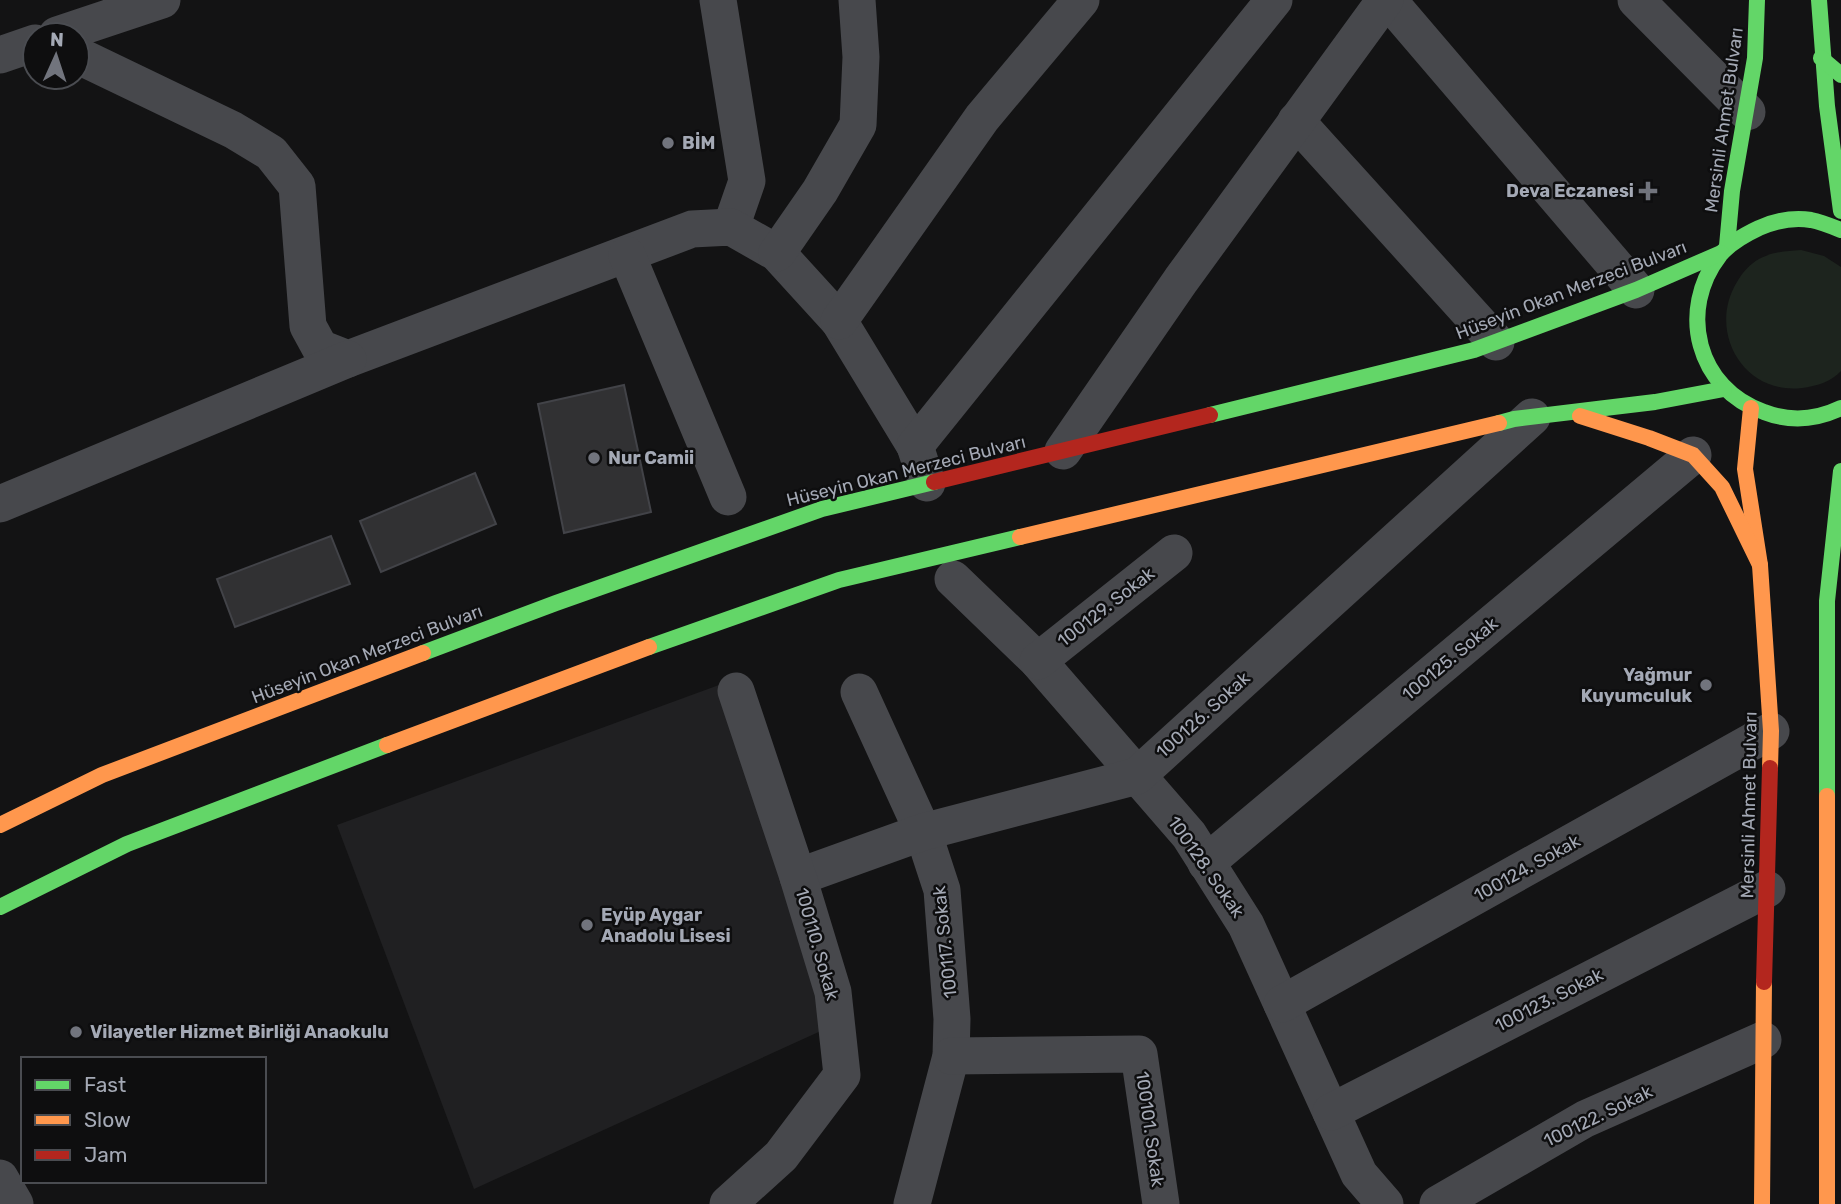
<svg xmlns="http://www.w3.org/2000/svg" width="1841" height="1204" viewBox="0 0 1841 1204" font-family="Rubik,sans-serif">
<rect width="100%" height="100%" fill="#131314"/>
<!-- built -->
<polygon fill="#202022" points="719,685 834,1025 474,1189 337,825"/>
<!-- green -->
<path fill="#1d241e" d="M 1801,250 L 1824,256 L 1841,267 L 1841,371 C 1831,382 1816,386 1802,388 C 1743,395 1707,331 1737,282 C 1742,273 1750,264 1759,259 C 1772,252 1786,251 1801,250 Z"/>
<!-- building -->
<g fill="#313133" stroke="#424348" stroke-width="2">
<polygon points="624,385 651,512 564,533 538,404"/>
<polygon points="475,473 496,524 381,572 360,521"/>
<polygon points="331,536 350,584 235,627 217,579"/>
</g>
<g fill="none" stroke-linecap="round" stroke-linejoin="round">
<!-- street -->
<g stroke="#47484c" stroke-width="37">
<polyline points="718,0 747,181 731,227"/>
<polyline points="1388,0 1636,290"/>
<polyline points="1636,0 1747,112"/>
<polyline points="57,35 162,0"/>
<polyline points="0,55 35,43"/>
<polyline points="77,55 233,130 271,153 297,186 308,326 320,348 348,359 692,229 731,227 777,253 839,321 915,446 927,483"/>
<polyline points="1296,121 1496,342"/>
<polyline points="777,253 820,191 858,125 861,57 857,0"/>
<polyline points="627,255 728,497"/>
<polyline points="839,321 982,118 1081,0"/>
<polyline points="915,446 1274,0"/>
<polyline points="1063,451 1181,280 1385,0"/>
<polyline points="0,504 348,359"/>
<polyline points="953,579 1038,661 1189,835 1246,925 1359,1174 1385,1204"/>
<polyline points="1038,661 1174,553"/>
<polyline points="859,692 923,832 942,890 952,1019 951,1056 912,1204"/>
<polyline points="1206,863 1693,455"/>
<polyline points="798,877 923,832 1137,776 1532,417"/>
<polyline points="1282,1004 1771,731"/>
<polyline points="951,1056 1139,1054 1161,1204"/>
<polyline points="1331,1112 1767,889"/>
<polyline points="0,1178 15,1204"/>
<polyline points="728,1204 781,1156 842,1075 833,992 798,877 736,691"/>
<polyline points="1438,1204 1585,1119 1763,1040"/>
</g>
<!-- fast -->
<g stroke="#63d668" stroke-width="16">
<polyline points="1819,0 1827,106 1841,211"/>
<polyline points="1821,58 1841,75"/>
<path d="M 1841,230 C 1831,226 1821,222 1811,220 C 1793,217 1775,221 1759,228 C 1744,235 1730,243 1720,255 C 1677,310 1697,389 1764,412 C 1790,422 1816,420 1841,408"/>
<polyline points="1727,246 1732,191 1755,58 1757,0"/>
<polyline points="1210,415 1474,350 1636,290 1721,253"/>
<polyline points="1499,423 1514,419 1655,402 1724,389"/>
<polyline points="649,647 839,580 1020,537"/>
<polyline points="423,653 556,603 822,509 934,482"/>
<polyline points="1827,796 1827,601 1841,471"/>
<polyline points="0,907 127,844 387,745"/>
</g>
<!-- slow -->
<g stroke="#ff974d" stroke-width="16">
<polyline points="1751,408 1745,469 1760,565 1771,731 1770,768"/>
<polyline points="1580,416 1649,438 1693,455 1722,487 1760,565"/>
<polyline points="1020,537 1499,423"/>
<polyline points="387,745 649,647"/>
<polyline points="1827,796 1827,1204"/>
<polyline points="0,825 102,775 423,653"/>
<polyline points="1762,1204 1764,982"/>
</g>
<!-- jam -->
<g stroke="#b3261e" stroke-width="16">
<polyline points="934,482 1210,415"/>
<polyline points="1764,982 1770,768"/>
</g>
</g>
<!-- markers -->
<g fill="#71747d" stroke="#0e0e0f" stroke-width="2.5">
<circle cx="668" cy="143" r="7"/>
<path d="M1644.5 180.5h7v7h7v7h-7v7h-7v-7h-7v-7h7z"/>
<circle cx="594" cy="458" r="7"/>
<circle cx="1706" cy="685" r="7"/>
<circle cx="587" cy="925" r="7"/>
<circle cx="76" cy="1032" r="7"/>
</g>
<g text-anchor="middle" stroke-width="5" stroke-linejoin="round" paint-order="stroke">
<!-- street labels -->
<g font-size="18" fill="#a4a9b5" stroke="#0e0e0f">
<text transform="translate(1724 120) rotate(-82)" y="6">Mersinli Ahmet Bulvarı</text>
<text transform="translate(1571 290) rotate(-21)" y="6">Hüseyin Okan Merzeci Bulvarı</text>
<text transform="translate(906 471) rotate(-14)" y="6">Hüseyin Okan Merzeci Bulvarı</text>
<text transform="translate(1106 607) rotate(-38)" y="6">100129. Sokak</text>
<text transform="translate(367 654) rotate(-21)" y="6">Hüseyin Okan Merzeci Bulvarı</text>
<text transform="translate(1450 659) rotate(-40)" y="6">100125. Sokak</text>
<text transform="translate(1203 715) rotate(-42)" y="6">100126. Sokak</text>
<text transform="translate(1749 805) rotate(-89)" y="6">Mersinli Ahmet Bulvarı</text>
<text transform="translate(1206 867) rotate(55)" y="6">100128. Sokak</text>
<text transform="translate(1527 868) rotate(-29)" y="6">100124. Sokak</text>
<text transform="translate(945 942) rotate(-96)" y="6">100117. Sokak</text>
<text transform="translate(817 944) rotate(74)" y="6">100110. Sokak</text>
<text transform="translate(1549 1000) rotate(-27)" y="6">100123. Sokak</text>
<text transform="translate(1598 1116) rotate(-26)" y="6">100122. Sokak</text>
<text transform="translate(1150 1129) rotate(82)" y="6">100101. Sokak</text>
</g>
<!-- poi labels -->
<g font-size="18" font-weight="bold" fill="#a4a9b5" stroke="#0e0e0f" text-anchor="start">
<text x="682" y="149">BİM</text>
<text x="1634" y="197" text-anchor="end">Deva Eczanesi</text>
<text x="608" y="464">Nur Camii</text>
<text x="1692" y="681" text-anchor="end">Yağmur<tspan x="1692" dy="21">Kuyumculuk</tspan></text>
<text x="601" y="921">Eyüp Aygar<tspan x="601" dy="21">Anadolu Lisesi</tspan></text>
<text x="90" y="1038">Vilayetler Hizmet Birliği Anaokulu</text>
</g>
</g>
<!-- legend -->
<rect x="21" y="1057" width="245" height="126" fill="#0e0e0f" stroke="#4a4c51" stroke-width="2"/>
<rect x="35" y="1080" width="35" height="10" fill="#63d668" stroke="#4a4c51" stroke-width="2"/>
<text x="84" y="1092" font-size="21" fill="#a4a9b5">Fast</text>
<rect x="35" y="1115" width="35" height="10" fill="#ff974d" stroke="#4a4c51" stroke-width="2"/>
<text x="84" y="1127" font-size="21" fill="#a4a9b5">Slow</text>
<rect x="35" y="1150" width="35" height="10" fill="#b3261e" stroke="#4a4c51" stroke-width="2"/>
<text x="84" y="1162" font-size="21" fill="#a4a9b5">Jam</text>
<!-- north arrow -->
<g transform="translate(56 56) rotate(3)"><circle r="33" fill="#0e0e0f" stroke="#4a4c51" stroke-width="2"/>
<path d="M0-5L12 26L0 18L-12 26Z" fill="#71747d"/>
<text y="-10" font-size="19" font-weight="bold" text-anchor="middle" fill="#a4a9b5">N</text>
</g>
</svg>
